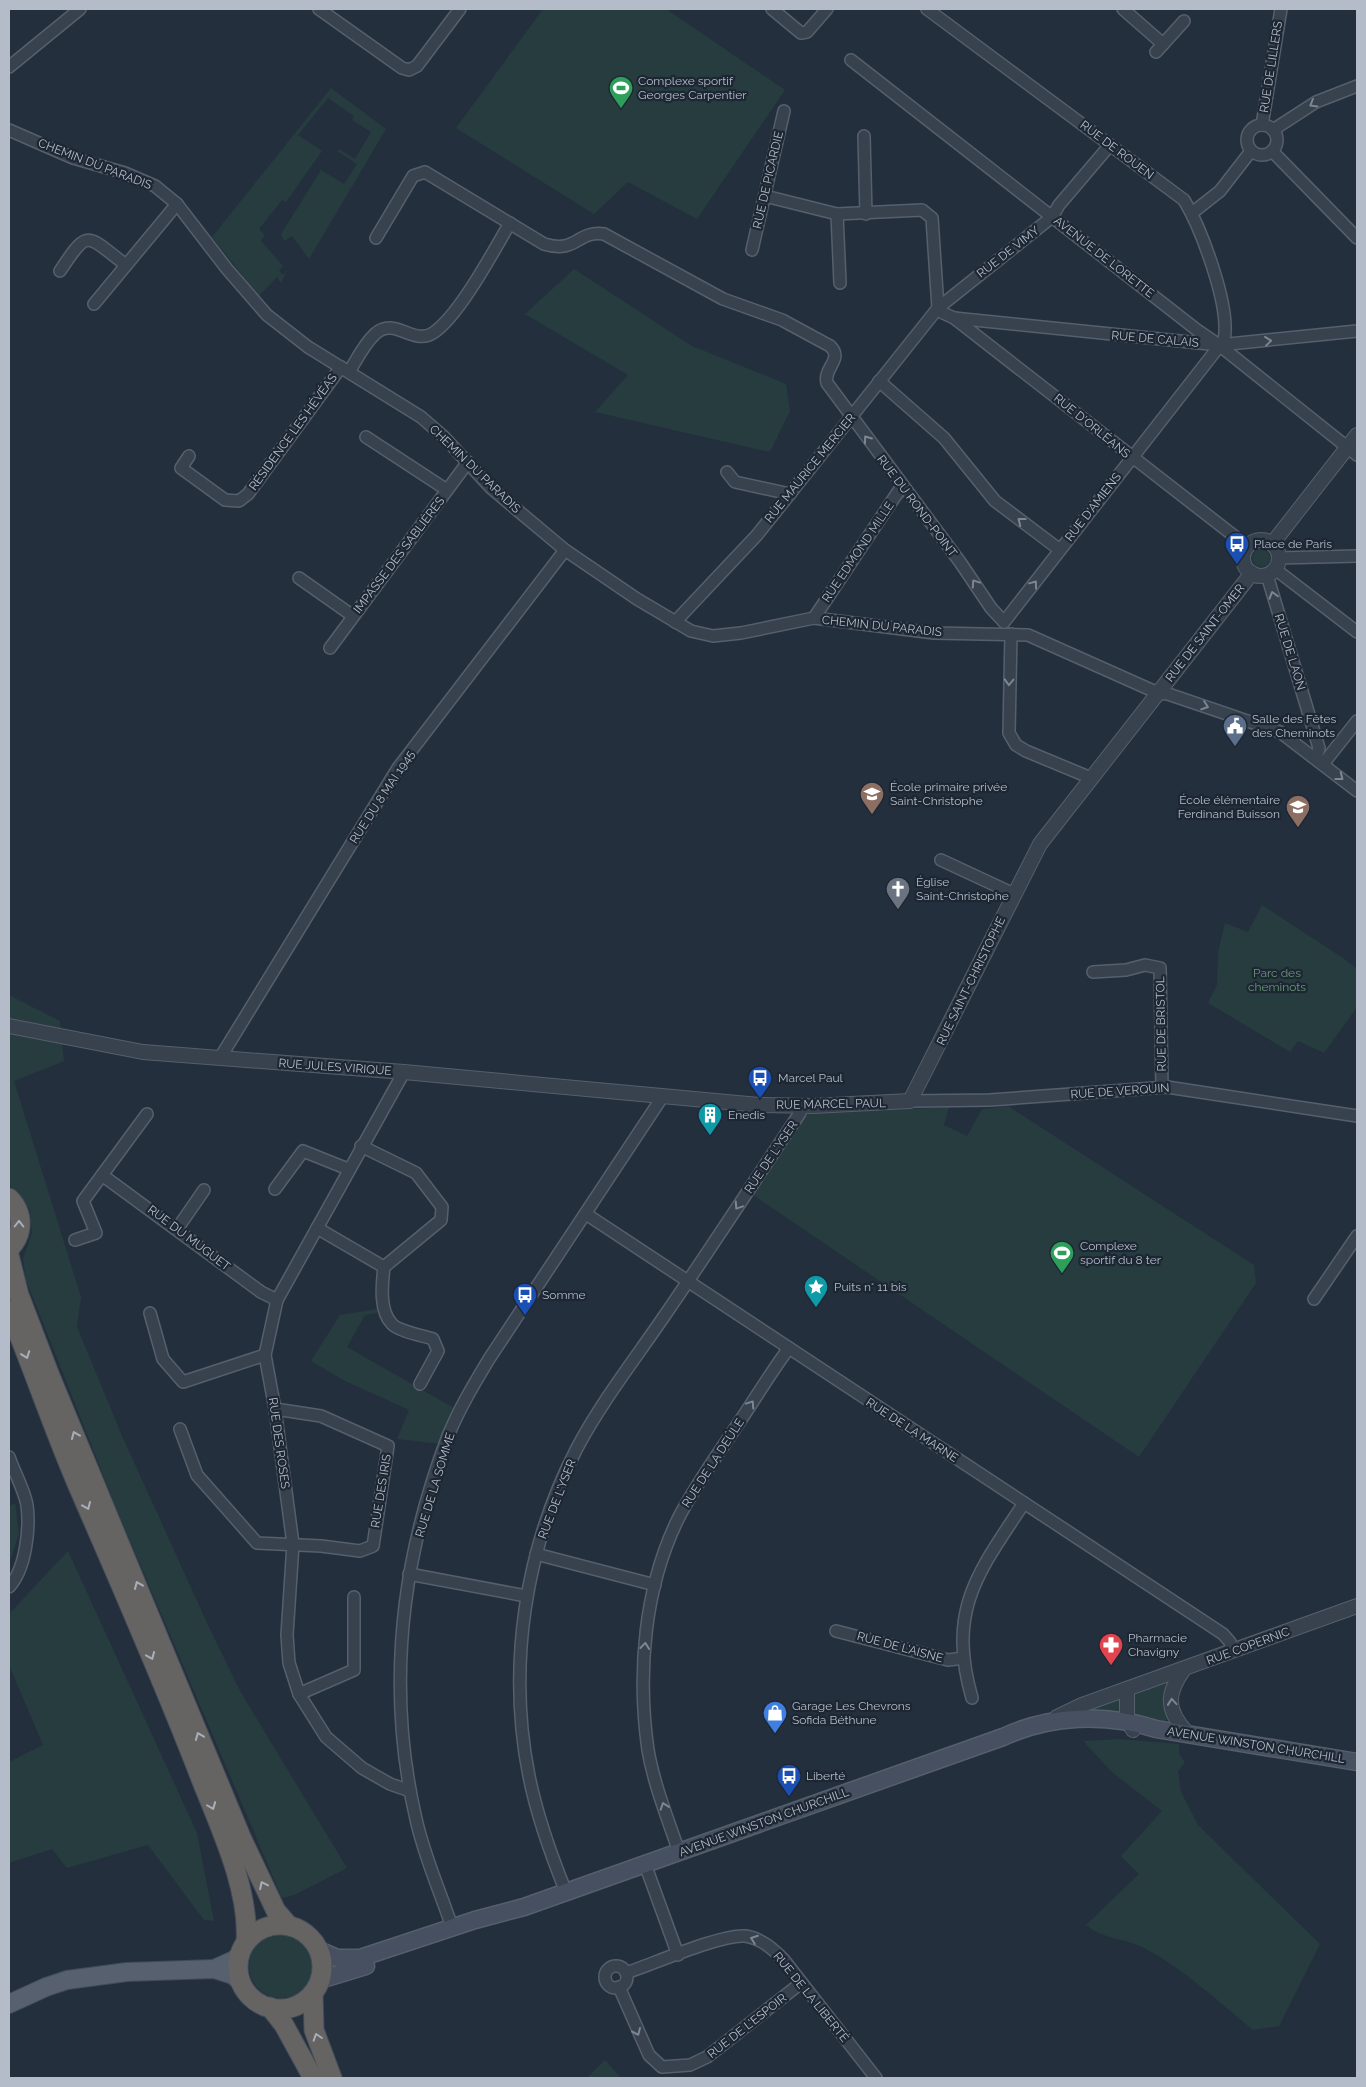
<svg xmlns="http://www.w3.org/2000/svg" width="1366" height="2087" viewBox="0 0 1366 2087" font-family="Raleway,sans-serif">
<rect width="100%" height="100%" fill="#242f3e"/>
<!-- green -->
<g fill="#263c3f">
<polygon points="543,9 666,9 785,90 697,219 628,182 594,214 456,128"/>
<polygon points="331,88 386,129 309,259 292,236 284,241 281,234 321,170 344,184 357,164 337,151 339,149 355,159 371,132 352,120 354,116 328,98 298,135 322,151 286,202 282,200 259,229 265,235 261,241 283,266 279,271 283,275 288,269 281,283 277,277 259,296 212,237"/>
<polygon points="574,269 692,346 786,384 790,411 770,452 595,412 628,375 525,314"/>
<circle cx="1261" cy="558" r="9"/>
<polygon points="1262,905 1343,958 1357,969 1357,1007 1324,1053 1298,1041 1290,1052 1208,1003 1217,985 1218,952 1225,923 1248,932"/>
<polygon points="9,995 60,1021 64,1061 14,1081 81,1297 77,1327 123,1438 208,1625 240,1691 347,1868 294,1895 282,1898 117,1510 26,1280 23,1259 32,1233 30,1210 21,1197 9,1185"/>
<polygon points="1008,1106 1254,1265 1256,1283 1139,1457 753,1195 808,1114 949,1107 944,1125 967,1136 982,1109"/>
<polygon points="377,1309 378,1313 365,1315 347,1347 454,1408 441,1444 397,1439 409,1410 345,1381 311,1361 340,1315"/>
<polygon points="15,1503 19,1533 9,1565 9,1506"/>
<polygon points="68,1551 197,1833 214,1921 204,1920 148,1845 67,1868 52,1849 9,1863 9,1762 43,1745 9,1665 9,1614"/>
<polygon points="1167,1680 1164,1705 1168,1719 1165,1722 1133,1718 1131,1690"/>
<polygon points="1123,1694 1124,1717 1076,1713"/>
<path d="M 1120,1739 L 1179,1744 L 1179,1754 L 1185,1762 L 1178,1771 L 1181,1792 L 1198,1825 L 1320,1944 L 1279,2026 L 1253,2030 C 1219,2002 1185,1970 1146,1949 C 1126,1938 1104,1940 1086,1925 L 1139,1874 L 1121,1856 L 1162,1811 L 1113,1773 L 1083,1741 Z"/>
<circle cx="281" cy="1966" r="32"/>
<polygon points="605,2060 621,2078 587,2078"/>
</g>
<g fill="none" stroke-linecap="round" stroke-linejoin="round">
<defs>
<g id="minor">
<polyline points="319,9 402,68 409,70 417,66 460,9"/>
<polyline points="772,9 801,33 807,32 827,9"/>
<path d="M 927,9 L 1184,200 C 1201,228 1231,307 1224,340 L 1004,622"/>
<polyline points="1123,9 1163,44"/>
<polyline points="1156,52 1184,21"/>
<polyline points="851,60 1197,330 1219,345 1357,455"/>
<polyline points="9,67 80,9"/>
<polyline points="1262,125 1281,9"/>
<circle cx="1262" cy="140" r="15"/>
<polyline points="9,130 73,158 125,173 155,186 177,204 227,269 267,315 308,347 421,417 444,437 491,488 565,550 637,599 691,631 713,636 741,633 814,618 934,633 1028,635 1158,693 1168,694 1280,732 1357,791"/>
<polyline points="1273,130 1316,102 1357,86"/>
<polyline points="864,136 866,214"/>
<polyline points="1272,151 1357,238"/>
<polyline points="765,196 837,214 922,210 932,218 938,308"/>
<polyline points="1192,213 1220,191 1251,151"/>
<polyline points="837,214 840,283"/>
<path d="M 376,238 L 413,176 L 425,172 L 544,244 C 577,254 577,230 604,234 L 723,299 L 782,320 L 830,346 C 844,359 823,368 827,383 L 960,562 L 991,608 L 1004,622"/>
<polyline points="752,250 784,111"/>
<path d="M 60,271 C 89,227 86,235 126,265"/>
<polyline points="94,304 177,204"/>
<polyline points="938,308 943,313 954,318 1247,546"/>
<polyline points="954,318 1219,345 1357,331"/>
<path d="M 349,372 C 357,359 364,344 375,334 C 395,316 413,346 433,333 C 459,316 493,252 510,223"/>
<polyline points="879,381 944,438 995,501 1060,550"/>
<polyline points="366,437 447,490"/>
<polyline points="189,456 181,468 225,500 239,501 248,494 341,367"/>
<polyline points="727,472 735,482 790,494"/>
<polyline points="1279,558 1357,556"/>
<polyline points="1275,569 1357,632"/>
<polyline points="1267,575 1319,748 1316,758"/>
<polyline points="299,578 353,616"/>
<polyline points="814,618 902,486"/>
<polyline points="675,622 757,535 938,308 1052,217 1059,205 1110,145"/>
<polyline points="1011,634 1009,733 1016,745 1026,751 1091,778"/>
<polyline points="330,648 468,462"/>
<polyline points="1323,764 1357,721"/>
<polyline points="941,860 1014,894"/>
<polyline points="1093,972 1126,970 1145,965 1160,968 1162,1087"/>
<polyline points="220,1058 398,768 565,550"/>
<polyline points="404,1072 277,1300 265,1355 275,1409 293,1544 287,1635 289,1663 299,1694 326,1737 362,1768 390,1784 410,1791"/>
<polyline points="910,1101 990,1100 1167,1087 1357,1116"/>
<polyline points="361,1146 416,1173 442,1207 441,1220 384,1267"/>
<polyline points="102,1175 261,1292 277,1300"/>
<polyline points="275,1189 303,1151 348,1169"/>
<polyline points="586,1214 1223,1634 1230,1642 1232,1651"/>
<path d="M 317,1228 L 384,1267 C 382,1284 379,1311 392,1324 C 398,1331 424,1336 433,1339 L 438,1351 L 420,1384"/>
<polyline points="177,1229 204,1190"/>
<polyline points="75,1240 96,1233 83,1201 147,1114"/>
<polyline points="1314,1299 1357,1236"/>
<polyline points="150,1313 163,1359 183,1382 265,1355"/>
<polyline points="180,1429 197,1475 257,1543 321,1546 360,1551 373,1546 388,1446 321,1416 275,1409"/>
<path d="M 9,1457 C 14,1472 24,1489 27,1505 C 30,1528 26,1569 9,1587"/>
<polyline points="536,1554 655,1585"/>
<polyline points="409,1574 526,1596"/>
<polyline points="836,1631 948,1660 964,1658"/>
<polyline points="299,1694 354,1670 354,1597"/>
<path d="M 972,1698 C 947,1610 977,1574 1024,1503"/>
<path d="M 679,1852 C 668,1819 654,1785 648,1750 C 637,1673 644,1587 679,1517 C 696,1484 718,1454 738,1424 C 755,1399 771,1372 789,1348"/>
<polyline points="645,1864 678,1955"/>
<path d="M 566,1892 C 551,1855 537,1816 529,1776 C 507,1666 525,1548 577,1448 C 602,1401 635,1359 665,1315 C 711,1248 755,1180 800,1113 L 801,1106"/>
<path d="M 452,1927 C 440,1891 424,1856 416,1819 C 386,1690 401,1560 448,1436 C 459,1409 474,1384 489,1359 L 663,1096"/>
<circle cx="616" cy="1977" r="11"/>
<path d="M 626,1973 C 653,1964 721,1934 745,1936 C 761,1938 773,1949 784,1960 L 876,2078"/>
<polyline points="619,1987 649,2055 662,2067 690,2065 707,2057 801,1983"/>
</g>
<g id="tertiary">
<circle cx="1261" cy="558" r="18"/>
<polyline points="1272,544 1357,435"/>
<polyline points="9,1026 143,1052 404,1072 759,1105 813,1106 910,1101 1040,844 1252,573"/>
<path d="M 1184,1669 C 1166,1694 1166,1710 1187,1733"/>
<polyline points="1127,1689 1127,1718 1133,1730"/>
<polyline points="1057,1720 1057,1717 1082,1705 1357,1606"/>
</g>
<g id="secondary">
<path d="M 319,1950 L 337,1958 L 360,1958 L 475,1920 L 524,1907 L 1003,1737 C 1050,1715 1106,1713 1156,1729 L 1357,1762"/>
<polyline points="320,1980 366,1966"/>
</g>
<g id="primary">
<polyline points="214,1969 234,1960 240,1955"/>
<polyline points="9,2004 46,1987 67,1980 127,1972 214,1969 233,1975 241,1982"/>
</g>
<g id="trunk">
<path d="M 9,1198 C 24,1213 24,1234 9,1249"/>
<polyline points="9,1255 19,1295 50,1376 241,1837 276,1911 289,1926"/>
<path d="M 9,1310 C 33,1368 53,1428 78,1486 C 120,1583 163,1680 201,1779 C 220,1827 250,1890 246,1942"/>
<circle cx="280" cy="1967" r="42"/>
<polyline points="313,1993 314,2030 332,2078"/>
<polyline points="270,2007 284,2025 313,2078"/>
</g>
</defs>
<!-- minor casing -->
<use href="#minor" stroke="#565f6c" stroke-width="14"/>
<!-- tertiary casing -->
<use href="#tertiary" stroke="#565f6c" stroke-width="16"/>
<!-- secondary casing -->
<use href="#secondary" stroke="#565f6c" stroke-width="19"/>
<!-- primary casing -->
<use href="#primary" stroke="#414a57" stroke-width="20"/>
<!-- trunk casing -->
<use href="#trunk" stroke="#434c59" stroke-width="21"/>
<!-- minor -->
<use href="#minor" stroke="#38414e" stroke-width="11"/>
<!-- tertiary -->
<use href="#tertiary" stroke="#38414e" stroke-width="14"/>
<!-- secondary -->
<use href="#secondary" stroke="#465061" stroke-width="16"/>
<!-- primary -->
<use href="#primary" stroke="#56606e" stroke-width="18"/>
<!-- trunk -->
<use href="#trunk" stroke="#656462" stroke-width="19"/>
</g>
<!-- one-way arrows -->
<defs><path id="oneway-chevron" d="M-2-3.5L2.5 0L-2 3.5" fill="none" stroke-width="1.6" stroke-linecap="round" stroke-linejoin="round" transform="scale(1.25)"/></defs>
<g stroke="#7c8592">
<use href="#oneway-chevron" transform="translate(1313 104) rotate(150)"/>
<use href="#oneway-chevron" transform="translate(1268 341) rotate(-7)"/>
<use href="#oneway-chevron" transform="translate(867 439) rotate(-126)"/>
<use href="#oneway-chevron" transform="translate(1021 521) rotate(-142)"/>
<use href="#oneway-chevron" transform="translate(975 583) rotate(-124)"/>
<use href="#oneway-chevron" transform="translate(1034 584) rotate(-53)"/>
<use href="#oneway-chevron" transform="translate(1273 595) rotate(-106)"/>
<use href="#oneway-chevron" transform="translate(1009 682) rotate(92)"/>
<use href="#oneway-chevron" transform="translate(1205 706) rotate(19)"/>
<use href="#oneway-chevron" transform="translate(1340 777) rotate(38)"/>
<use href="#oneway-chevron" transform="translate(738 1206) rotate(124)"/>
<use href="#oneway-chevron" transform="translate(751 1404) rotate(-56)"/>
<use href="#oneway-chevron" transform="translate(645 1646) rotate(-84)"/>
<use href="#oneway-chevron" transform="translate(1172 1702) rotate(-95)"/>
<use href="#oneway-chevron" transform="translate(664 1806) rotate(-109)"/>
<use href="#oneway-chevron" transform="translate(754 1939) rotate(-160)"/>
<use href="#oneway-chevron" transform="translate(637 2032) rotate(66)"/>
</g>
<g stroke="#a8afba">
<use href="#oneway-chevron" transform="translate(19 1224) rotate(-90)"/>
<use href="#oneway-chevron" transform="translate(26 1355) rotate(70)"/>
<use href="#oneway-chevron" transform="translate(75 1435) rotate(-113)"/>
<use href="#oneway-chevron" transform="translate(87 1506) rotate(67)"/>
<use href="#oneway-chevron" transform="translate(138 1585) rotate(-113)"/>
<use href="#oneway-chevron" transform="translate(151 1656) rotate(67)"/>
<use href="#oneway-chevron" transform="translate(199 1736) rotate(-112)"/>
<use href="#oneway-chevron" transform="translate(212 1806) rotate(69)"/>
<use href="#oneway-chevron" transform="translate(263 1885) rotate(-116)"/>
<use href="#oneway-chevron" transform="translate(317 2037) rotate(-108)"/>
</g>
<!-- icons -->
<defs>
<symbol id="stadium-pin" viewBox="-11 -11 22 30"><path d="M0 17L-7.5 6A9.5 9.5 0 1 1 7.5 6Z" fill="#2e9e5b" stroke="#1d2633"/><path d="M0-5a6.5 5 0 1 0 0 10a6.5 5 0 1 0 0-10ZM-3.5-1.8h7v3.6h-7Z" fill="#fff"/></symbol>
<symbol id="bus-pin" viewBox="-11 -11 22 30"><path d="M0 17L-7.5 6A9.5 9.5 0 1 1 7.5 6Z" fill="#1a4fb4" stroke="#1d2633"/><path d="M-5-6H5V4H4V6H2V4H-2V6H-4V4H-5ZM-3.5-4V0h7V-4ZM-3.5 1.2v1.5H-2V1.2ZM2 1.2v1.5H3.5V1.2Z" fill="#fff"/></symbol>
<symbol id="civic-pin" viewBox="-11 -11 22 30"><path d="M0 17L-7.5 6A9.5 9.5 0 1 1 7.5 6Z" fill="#5c6f8a" stroke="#1d2633"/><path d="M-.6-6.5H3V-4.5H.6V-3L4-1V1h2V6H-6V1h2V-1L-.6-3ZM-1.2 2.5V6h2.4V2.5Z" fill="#fff"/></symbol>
<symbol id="school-pin" viewBox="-11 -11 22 30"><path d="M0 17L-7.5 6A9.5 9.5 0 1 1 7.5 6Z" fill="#8d6e63" stroke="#1d2633"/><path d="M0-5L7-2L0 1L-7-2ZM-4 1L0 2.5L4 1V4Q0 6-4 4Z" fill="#fff"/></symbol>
<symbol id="church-pin" viewBox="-11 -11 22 30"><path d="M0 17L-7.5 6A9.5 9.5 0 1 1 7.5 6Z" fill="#6b7280" stroke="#1d2633"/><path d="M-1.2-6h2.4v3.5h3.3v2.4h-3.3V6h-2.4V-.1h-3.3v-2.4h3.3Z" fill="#fff"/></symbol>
<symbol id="building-pin" viewBox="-11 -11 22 30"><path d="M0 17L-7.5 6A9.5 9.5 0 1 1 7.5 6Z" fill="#0f9aa8" stroke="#1d2633"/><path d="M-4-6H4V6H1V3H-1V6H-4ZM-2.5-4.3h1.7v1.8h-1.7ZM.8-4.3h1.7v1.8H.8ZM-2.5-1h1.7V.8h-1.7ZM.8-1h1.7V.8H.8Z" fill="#fff"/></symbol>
<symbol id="sight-pin" viewBox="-11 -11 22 30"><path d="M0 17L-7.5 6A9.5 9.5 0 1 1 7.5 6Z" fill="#0f9aa8" stroke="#1d2633"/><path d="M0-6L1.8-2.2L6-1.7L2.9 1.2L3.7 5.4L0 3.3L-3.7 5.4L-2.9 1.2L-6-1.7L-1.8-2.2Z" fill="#fff"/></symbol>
<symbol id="pharmacy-pin" viewBox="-11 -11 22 30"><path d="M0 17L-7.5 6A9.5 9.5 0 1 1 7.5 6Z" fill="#e0444e" stroke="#1d2633"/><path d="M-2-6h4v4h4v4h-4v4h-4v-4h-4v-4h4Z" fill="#fff"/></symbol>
<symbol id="shop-pin" viewBox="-11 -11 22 30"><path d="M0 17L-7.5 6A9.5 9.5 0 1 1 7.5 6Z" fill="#3f7fe0" stroke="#1d2633"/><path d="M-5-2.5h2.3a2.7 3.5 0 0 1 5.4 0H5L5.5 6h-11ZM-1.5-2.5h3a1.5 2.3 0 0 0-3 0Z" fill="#fff"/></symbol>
</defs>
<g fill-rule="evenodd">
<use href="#stadium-pin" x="607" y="74" width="28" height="38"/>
<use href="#bus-pin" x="1223" y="530" width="28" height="38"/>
<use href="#civic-pin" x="1221" y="712" width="28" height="38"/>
<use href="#school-pin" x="858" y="780" width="28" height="38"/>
<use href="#school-pin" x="1284" y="793" width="28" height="38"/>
<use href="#church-pin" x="884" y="875" width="28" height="38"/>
<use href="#bus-pin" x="746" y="1064" width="28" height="38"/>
<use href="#building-pin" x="696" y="1101" width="28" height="38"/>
<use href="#stadium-pin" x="1048" y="1239" width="28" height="38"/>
<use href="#sight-pin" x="802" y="1273" width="28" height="38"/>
<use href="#bus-pin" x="511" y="1281" width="28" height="38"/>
<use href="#pharmacy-pin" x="1097" y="1631" width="28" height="38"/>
<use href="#shop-pin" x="761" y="1699" width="28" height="38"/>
<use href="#bus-pin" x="775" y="1762" width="28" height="38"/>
</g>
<g text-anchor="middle" stroke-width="4.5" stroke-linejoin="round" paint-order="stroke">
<!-- street labels -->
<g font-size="12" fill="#b4bcc9" stroke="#1d2633">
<text transform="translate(1271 67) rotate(-81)" y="4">RUE DE LILLERS</text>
<text transform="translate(1117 150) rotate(37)" y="4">RUE DE ROUEN</text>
<text transform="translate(95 164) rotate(21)" y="4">CHEMIN DU PARADIS</text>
<text transform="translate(768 180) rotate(-77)" y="4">RUE DE PICARDIE</text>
<text transform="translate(1008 252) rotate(-38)" y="4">RUE DE VIMY</text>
<text transform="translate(1104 257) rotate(38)" y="4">AVENUE DE LORETTE</text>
<text transform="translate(1155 339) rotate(5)" y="4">RUE DE CALAIS</text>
<text transform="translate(1092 426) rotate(39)" y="4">RUE D'ORLÉANS</text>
<text transform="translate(293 432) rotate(-54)" y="4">RÉSIDENCE LES HÉVÉAS</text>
<text transform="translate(810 468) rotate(-51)" y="4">RUE MAURICE MERCIER</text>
<text transform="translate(475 469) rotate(44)" y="4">CHEMIN DU PARADIS</text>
<text transform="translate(917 506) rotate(53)" y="4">RUE DU ROND-POINT</text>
<text transform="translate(1093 507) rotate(-52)" y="4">RUE D'AMIENS</text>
<text transform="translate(858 552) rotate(-56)" y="4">RUE EDMOND MILLE</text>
<text transform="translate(399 555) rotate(-53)" y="4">IMPASSE DES SABLIÈRES</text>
<text transform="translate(882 626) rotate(6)" y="4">CHEMIN DU PARADIS</text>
<text transform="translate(1205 633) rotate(-52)" y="4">RUE DE SAINT-OMER</text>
<text transform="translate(1290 652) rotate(73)" y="4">RUE DE LAON</text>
<text transform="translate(382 797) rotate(-57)" y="4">RUE DU 8 MAI 1945</text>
<text transform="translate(971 981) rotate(-64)" y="4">RUE SAINT-CHRISTOPHE</text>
<text transform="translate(1161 1024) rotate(-91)" y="4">RUE DE BRISTOL</text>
<text transform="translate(335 1067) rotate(4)" y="4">RUE JULES VIRIQUE</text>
<text transform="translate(1120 1091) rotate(-4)" y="4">RUE DE VERQUIN</text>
<text transform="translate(831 1104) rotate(-1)" y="4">RUE MARCEL PAUL</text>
<text transform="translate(771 1157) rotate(-56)" y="4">RUE DE L'YSER</text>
<text transform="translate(189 1238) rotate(37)" y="4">RUE DU MUGUET</text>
<text transform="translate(912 1430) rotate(33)" y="4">RUE DE LA MARNE</text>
<text transform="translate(279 1443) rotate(82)" y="4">RUE DES ROSES</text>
<text transform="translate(713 1463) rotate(-57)" y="4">RUE DE LA DEÛLE</text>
<text transform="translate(435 1485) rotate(-73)" y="4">RUE DE LA SOMME</text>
<text transform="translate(381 1491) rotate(-81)" y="4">RUE DES IRIS</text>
<text transform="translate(557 1499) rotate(-69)" y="4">RUE DE L'YSER</text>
<text transform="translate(1248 1646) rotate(-20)" y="4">RUE COPERNIC</text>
<text transform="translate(900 1647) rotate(15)" y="4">RUE DE L'AISNE</text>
<text transform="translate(1256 1745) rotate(9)" y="4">AVENUE WINSTON CHURCHILL</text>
<text transform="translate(764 1822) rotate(-20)" y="4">AVENUE WINSTON CHURCHILL</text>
<text transform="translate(811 1997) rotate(51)" y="4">RUE DE LA LIBERTÉ</text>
<text transform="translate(747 2026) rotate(-38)" y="4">RUE DE L'ESPOIR</text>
</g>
<!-- poi labels -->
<g font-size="12" fill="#b4bcc9" stroke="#1d2633" text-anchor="start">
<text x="638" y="85">Complexe sportif<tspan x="638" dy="14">Georges Carpentier</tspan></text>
<text x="1254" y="548">Place de Paris</text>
<text x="1252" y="723">Salle des Fêtes<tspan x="1252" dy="14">des Cheminots</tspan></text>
<text x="890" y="791">École primaire privée<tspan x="890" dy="14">Saint-Christophe</tspan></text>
<text x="1280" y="804" text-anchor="end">École élémentaire<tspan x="1280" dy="14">Ferdinand Buisson</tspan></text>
<text x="916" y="886">Église<tspan x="916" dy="14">Saint-Christophe</tspan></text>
<text x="778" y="1082">Marcel Paul</text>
<text x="728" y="1119">Enedis</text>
<text x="1080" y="1250">Complexe<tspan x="1080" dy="14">sportif du 8 ter</tspan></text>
<text x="834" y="1291">Puits n° 11 bis</text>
<text x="542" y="1299">Somme</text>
<text x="1128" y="1642">Pharmacie<tspan x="1128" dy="14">Chavigny</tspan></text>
<text x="792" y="1710">Garage Les Chevrons<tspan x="792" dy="14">Sofida Béthune</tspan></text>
<text x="806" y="1780">Liberté</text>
</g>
<!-- park labels -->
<g font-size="12" fill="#6b9a76" stroke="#1d2633">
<text x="1277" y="977">Parc des<tspan x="1277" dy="14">cheminots</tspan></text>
</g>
</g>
<!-- border -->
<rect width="1366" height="2087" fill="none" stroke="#b4bcc9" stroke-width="20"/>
</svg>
